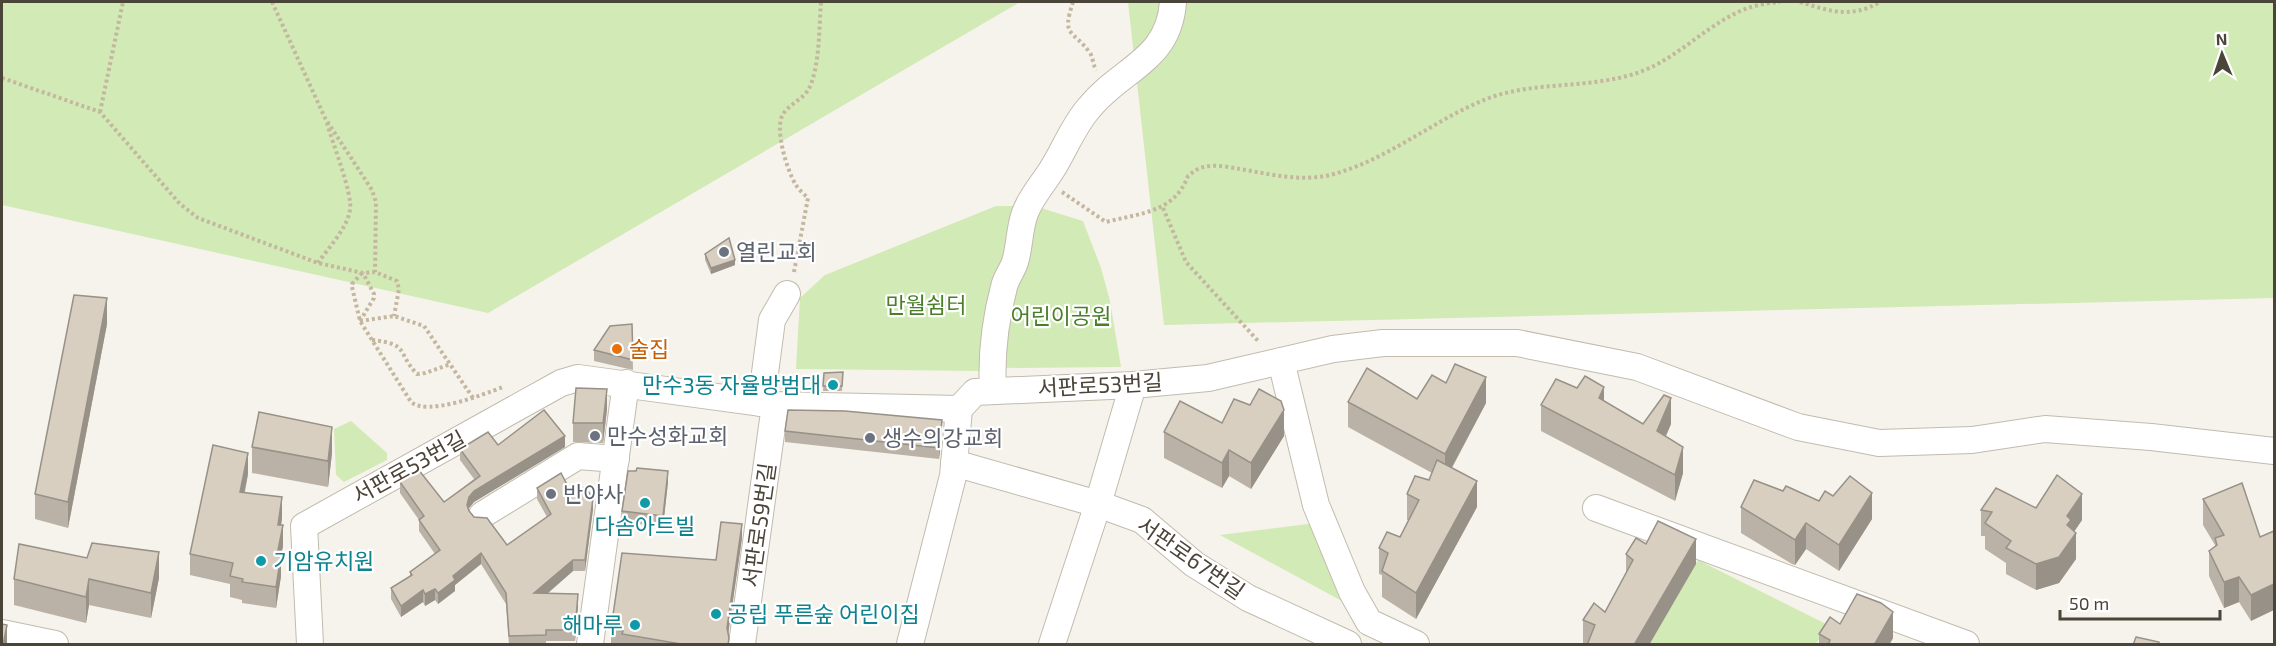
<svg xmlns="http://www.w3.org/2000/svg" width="2276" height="646" viewBox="0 0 2276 646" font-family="'Exo 2','Noto Sans KR',sans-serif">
<rect width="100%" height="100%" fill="#f6f3ec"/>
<!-- green -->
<g fill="#d2eab5">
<polygon points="2,2 1020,2 488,313 2,205"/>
<polygon points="1128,2 2274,2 2274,298 1164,325"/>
<polygon points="996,206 1013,206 1010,243 982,371 796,369 800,298 825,275"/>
<polygon points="1041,208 1083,221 1101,268 1110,301 1121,367 1001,368 1014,292"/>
<polygon points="351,421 387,453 387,460 344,482 336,475 334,429"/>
<polygon points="1316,523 1342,601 1220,535"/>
<polygon points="1698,560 1828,625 1816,644 1649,644"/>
</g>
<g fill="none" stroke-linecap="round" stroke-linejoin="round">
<defs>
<g id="minor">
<polyline points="1281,361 1316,505 1352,592 1369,622 1416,644"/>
<path d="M 993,391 C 991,356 995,321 1004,287 C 1006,278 1012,271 1015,262 C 1020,246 1019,229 1025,213 C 1031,197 1042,185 1051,171 C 1064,151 1073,126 1089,108 C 1121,68 1169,61 1173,2"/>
<polyline points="761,403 772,320 787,294"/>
<polyline points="954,463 1098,504 1142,520 1194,564 1248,598 1348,644"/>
<polyline points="1596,508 1966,644"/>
<polyline points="482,515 578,456 616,459"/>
<polyline points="2,633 55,644"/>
<polyline points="310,644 304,526 561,383 578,378 775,405 959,409 975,392 1133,385 1208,378 1333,349 1383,343 1517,343 1637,367 1798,427 1879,443 1972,440 2045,429 2151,437 2274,451"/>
<polyline points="590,644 626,383"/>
<polyline points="742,644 775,405"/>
<polyline points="910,644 953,476 959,409"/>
<polyline points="1052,644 1098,504 1133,385"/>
</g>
</defs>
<!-- minor casing -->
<use href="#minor" stroke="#c2bbae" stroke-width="28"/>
<!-- path -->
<g stroke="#c4b79f" stroke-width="4" stroke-dasharray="3 3" stroke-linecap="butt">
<polyline points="272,2 325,118 372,190 376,202 375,272"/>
<path d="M 1073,2 C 1061,38 1073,29 1090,53 C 1094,59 1092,65 1097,70"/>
<path d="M 1800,2 C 1830,11 1850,19 1880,2"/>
<polyline points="2,78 100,112 180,204 198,218 318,263 363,273 375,272 397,281 399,289 394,316"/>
<polyline points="100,112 123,2"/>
<path d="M 1062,192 L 1106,222 C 1140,213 1174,213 1188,176 C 1193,172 1198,168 1204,167 C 1215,164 1229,167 1240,169 C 1270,174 1299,182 1330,175 C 1387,161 1434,119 1489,98 C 1538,80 1596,90 1645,70 C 1681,55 1708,24 1745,9 C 1756,5 1768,3 1780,2"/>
<polyline points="1163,208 1186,262 1259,342"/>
<path d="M 318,263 C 328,248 347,229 350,210 C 353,194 332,142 327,123"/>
<path d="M 794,272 L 808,198 C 804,194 799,190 796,185 C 787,171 774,128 783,114 C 791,102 806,99 811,84 C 820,59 819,28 821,2"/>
<path d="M 362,273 L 352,284 L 352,287 L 360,321 L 411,402 C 428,416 482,395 503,387"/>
<polyline points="360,321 394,316 424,326 473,398"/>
<polyline points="360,321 374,298 374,294 363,273"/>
<path d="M 372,340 C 410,344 396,352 417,374 L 425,373 L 451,364"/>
</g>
<!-- minor -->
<use href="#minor" stroke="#fff" stroke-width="26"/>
</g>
<!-- wall -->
<g fill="#bab2a6">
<polygon points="705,254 735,265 711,274 705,260"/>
<polygon points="107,324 68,528 35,519 35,494"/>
<polygon points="632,324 633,370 594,361 594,350"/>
<polygon points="843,372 842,391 823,391 824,373"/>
<polygon points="1604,401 1643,424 1671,424 1666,436 1683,473 1675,501 1541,431 1541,405"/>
<polygon points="1348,402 1486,403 1452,468 1477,507 1416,619 1382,597 1382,575 1379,574 1379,548 1400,537 1409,520 1407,520 1407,494 1429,480 1432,473 1348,427"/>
<polygon points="1250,405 1284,436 1251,489 1229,476 1222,488 1164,458 1164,432 1222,423"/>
<polygon points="607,409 603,443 573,442 573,423"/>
<polygon points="785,431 942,431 939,459 785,442"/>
<polygon points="498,445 565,447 474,502 469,508 469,511 474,517 507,545 547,517 537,499 537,488 573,496 593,509 585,571 573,571 547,594 578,605 575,641 546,641 546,645 509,645 506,604 481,564 455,585 455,591 438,604 435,600 425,606 423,602 401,617 391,599 391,588 410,576 410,572 435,554 419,531 419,520 400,493 400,482 444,502 474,479 460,460 460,449"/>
<polygon points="252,447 332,453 328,487 252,473"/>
<polygon points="248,474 245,492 282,518 281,525 283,546 281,555 281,576 276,608 242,603 242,600 230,597 230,584 190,575 190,554"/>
<polygon points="668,482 663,527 622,522 622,511"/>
<polygon points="1783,491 1819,501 1872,519 1839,571 1806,549 1795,565 1792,564 1741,533 1741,507"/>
<polygon points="2203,499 2260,537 2251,621 2239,602 2224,608 2209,576 2209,551 2215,547 2215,545 2203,525"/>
<polygon points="2036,508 2082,520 2074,532 2076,559 2059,583 2036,590 2006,574 2006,563 1985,549 1985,536 1981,536 1981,510"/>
<polygon points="742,538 728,633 729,645 622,645 611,643 611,629 716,560"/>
<polygon points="1646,544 1696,564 1649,645 1583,645 1583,620 1605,612 1626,575 1626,554"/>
<polygon points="159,578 151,618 89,605 86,623 14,605 14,579"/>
<polygon points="1840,624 1893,638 1889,645 1819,645 1819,634"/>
</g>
<!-- shaded-wall -->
<g fill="#979187">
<polygon points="735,260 735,265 711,274 711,268"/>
<polygon points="107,298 107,324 68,528 68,502"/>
<polygon points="1486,377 1486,403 1445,480 1445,454"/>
<polygon points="1604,387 1604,413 1599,398"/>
<polygon points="607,389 607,409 603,443 603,423"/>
<polygon points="1671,398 1671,424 1657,456 1657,431"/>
<polygon points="1284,410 1284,436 1251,489 1251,463"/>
<polygon points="942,420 942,431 939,459 939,448"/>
<polygon points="332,427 332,453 328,487 328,461"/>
<polygon points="565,436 565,447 474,502 469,508 467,505 469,497 474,491"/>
<polygon points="1683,447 1683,473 1675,501 1675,475"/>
<polygon points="1229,450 1229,476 1222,488 1222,463"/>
<polygon points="248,453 248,474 240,513 240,492"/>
<polygon points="668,471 668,482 663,527 663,516"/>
<polygon points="1477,481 1477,507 1416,619 1416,593"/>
<polygon points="1872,493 1872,519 1839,571 1839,545"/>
<polygon points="2082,494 2082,520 2071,536 2076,533 2076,559 2059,583 2036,590 2036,564 2067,516"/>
<polygon points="282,497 282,518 278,546 278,525"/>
<polygon points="593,498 593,509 585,571 585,560"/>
<polygon points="1806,523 1806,549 1795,565 1795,540"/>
<polygon points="742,524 742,538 727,642 727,628"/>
<polygon points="283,525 283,546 277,576 277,555"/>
<polygon points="1696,539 1696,564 1649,645 1634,645"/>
<polygon points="159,552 159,578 151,618 151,593"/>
<polygon points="481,553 481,564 455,585 455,591 438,604 438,593 453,576"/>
<polygon points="281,555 281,576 276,608 276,587"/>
<polygon points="573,560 573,571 534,605 534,593"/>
<polygon points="2239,577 2239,602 2224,608 2224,582"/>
<polygon points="89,579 89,605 86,623 86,597"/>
<polygon points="2274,584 2274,610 2251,621 2251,595"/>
<polygon points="435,589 435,600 425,606 425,594"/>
<polygon points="423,590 423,602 401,617 401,606"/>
<polygon points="578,594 578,605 575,641 575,630"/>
<polygon points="1893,612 1893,638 1889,645 1874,645"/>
<polygon points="7,625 7,645 3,645"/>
</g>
<!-- building -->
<g fill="#d8cfc1" stroke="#979187" stroke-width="1.5">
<polygon points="729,238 735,260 711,268 705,254"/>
<polygon points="74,295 107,298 68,502 35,494"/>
<polygon points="632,324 633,360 594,350 610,326"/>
<polygon points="1455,364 1486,377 1445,454 1348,402 1367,368 1417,399 1432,375 1446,383"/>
<polygon points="843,372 842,386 823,386 824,373"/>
<polygon points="1585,376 1604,387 1599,398 1643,424 1664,395 1671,398 1657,431 1683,447 1675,475 1541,405 1556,379 1577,388"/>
<polygon points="576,388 607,389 603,423 573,423"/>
<polygon points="1259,389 1281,401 1284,410 1251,463 1229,450 1222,463 1164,432 1180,401 1222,423 1234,399 1250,405"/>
<polygon points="544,410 565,436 474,491 469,497 467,505 469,511 474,517 487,518 507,545 551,514 537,488 561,473 573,496 585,487 593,498 585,560 573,560 534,593 578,594 575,630 546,630 546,635 509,636 506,593 481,553 453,576 455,580 438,593 435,589 425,594 423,590 401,606 391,588 412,575 410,572 440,550 419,520 424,516 400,482 418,469 444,502 480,476 460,449 488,432 498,445"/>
<polygon points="788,410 845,411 942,420 939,448 785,431"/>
<polygon points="259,412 332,427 328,461 252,447"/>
<polygon points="213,445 248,453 240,492 282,497 278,525 283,525 277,555 281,555 276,587 242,582 243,579 230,576 233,563 190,554"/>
<polygon points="1437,460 1477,481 1416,593 1382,571 1388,553 1379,548 1387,532 1400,537 1419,500 1407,494 1415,476 1429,480"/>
<polygon points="637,468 668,471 663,516 622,511 628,471 636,471"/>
<polygon points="2057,475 2082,494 2067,516 2071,520 2067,525 2076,533 2059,557 2036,564 2006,548 2011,541 1985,523 1992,512 1981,510 1996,488 2036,508"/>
<polygon points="1850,476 1872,493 1839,545 1806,523 1795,540 1792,538 1741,507 1754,480 1783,491 1786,486 1819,501 1825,491 1833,496"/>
<polygon points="2242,483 2260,537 2274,531 2274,584 2251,595 2239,577 2224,582 2209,551 2217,545 2215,538 2224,535 2203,499"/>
<polygon points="1658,521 1696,539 1634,645 1587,645 1595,625 1583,620 1594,603 1605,612 1633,560 1626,554 1636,538 1646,544"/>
<polygon points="721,522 742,524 727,628 729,638 728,645 687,645 622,634 623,631 611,629 622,553 716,560"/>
<polygon points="92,543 159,552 151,593 89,579 86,597 14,579 19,544 87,558"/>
<polygon points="1857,594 1881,603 1893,612 1874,645 1828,645 1830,640 1819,634 1830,617 1840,624"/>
<polygon points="2,624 7,625 3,645 2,645"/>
<polygon points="2136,637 2159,642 2159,645 2133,645"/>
</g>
<!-- markers -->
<g fill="#6b7280" stroke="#fff" stroke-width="2">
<circle cx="724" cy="252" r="6"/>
<circle cx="595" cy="436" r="6"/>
<circle cx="870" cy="438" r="6"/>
<circle cx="551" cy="494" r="6"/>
</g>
<circle fill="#e8710a" stroke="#fff" stroke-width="2" cx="617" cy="349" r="6"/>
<g fill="#0f9aa8" stroke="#fff" stroke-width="2">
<circle cx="833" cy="385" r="6"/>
<circle cx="645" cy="503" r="6"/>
<circle cx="261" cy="561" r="6"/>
<circle cx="716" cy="614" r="6"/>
<circle cx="635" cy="625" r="6"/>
</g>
<g text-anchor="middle" stroke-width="4.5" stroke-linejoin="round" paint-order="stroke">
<!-- worship labels -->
<g font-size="22" fill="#5b616d" stroke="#fff" text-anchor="start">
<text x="736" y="260">열린교회</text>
<text x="607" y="444">만수성화교회</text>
<text x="882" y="446">생수의강교회</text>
<text x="563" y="502">반야사</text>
</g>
<!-- park labels -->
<g font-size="22" fill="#4a7f2a" stroke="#fff">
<text x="926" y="313">만월쉼터</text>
<text x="1061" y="324">어린이공원</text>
</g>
<!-- food labels -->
<g font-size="22" fill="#c56008" stroke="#fff" text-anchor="start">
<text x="629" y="357">술집</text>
</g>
<!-- culture labels -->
<g font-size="22" fill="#0d838f" stroke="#fff" text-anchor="end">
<text x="821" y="393">만수3동 자율방범대</text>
<text x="645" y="534" text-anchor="middle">다솜아트빌</text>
<text x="273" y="569" text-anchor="start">기암유치원</text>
<text x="728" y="622" text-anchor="start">공립 푸른숲 어린이집</text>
<text x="623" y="633">해마루</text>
</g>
<!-- street labels -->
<g font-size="22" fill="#4b4439" stroke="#fff">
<text transform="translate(1100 385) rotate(-3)" y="8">서판로53번길</text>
<text transform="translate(409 467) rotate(-29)" y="8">서판로53번길</text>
<text transform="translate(759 525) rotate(-82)" y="8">서판로59번길</text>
<text transform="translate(1191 558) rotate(35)" y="8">서판로67번길</text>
</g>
</g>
<!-- border -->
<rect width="2276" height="646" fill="none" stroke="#4b4439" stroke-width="6"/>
<!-- north arrow -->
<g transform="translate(2222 54) rotate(358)" stroke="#ffffff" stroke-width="4.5" paint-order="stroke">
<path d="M0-4.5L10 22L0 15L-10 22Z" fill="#4b4439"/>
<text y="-9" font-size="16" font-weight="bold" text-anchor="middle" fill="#4b4439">N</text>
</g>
<!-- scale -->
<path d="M2060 610v9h160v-9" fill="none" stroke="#4b4439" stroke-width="3"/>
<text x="2069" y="610" font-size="18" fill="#4b4439" stroke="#ffffff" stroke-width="4.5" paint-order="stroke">50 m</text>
</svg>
